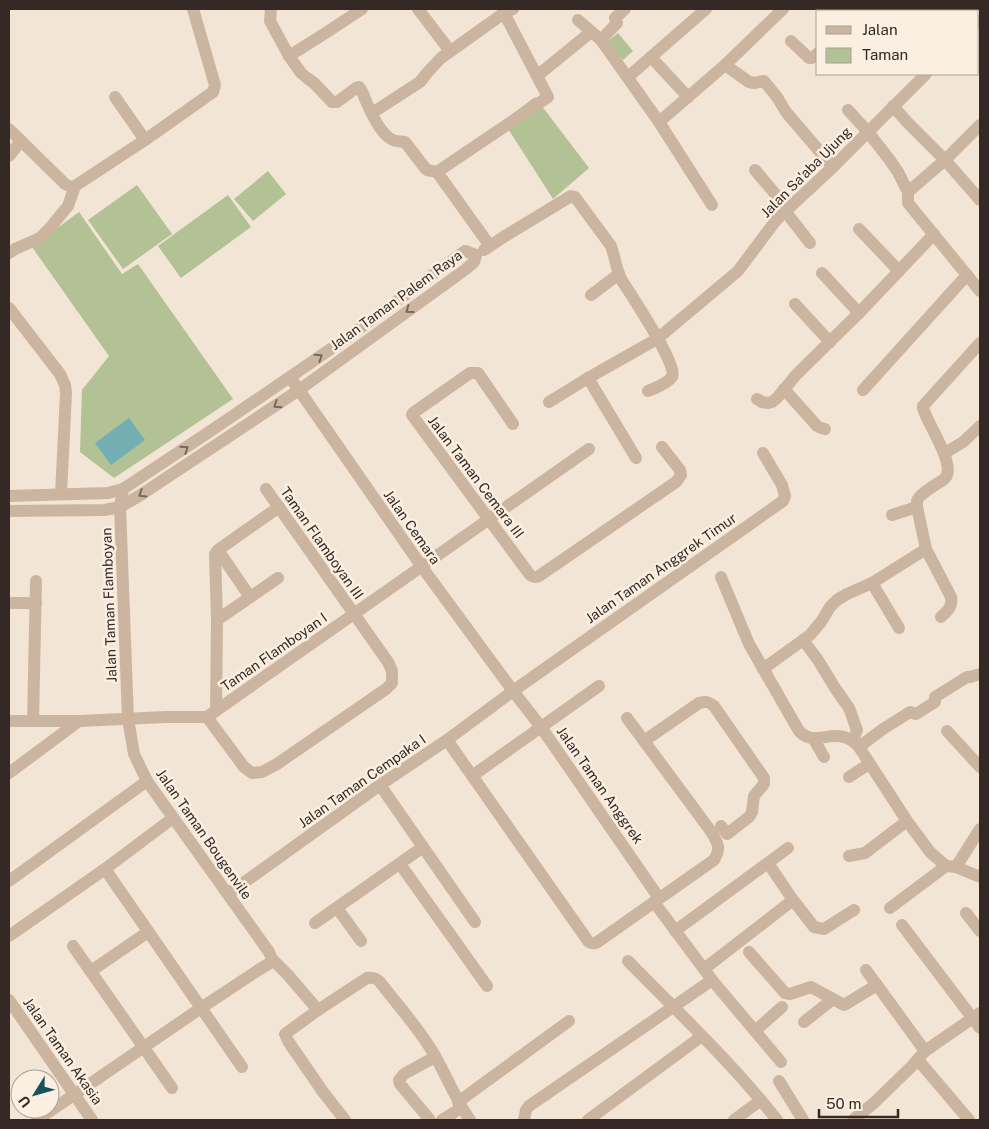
<svg xmlns="http://www.w3.org/2000/svg" width="989" height="1129" viewBox="0 0 989 1129" font-family="'Public Sans',sans-serif">
<rect width="100%" height="100%" fill="#f3e5d5"/>
<!-- green -->
<g fill="#b2c294">
<polygon points="618,33 633,51 623,60 607,42"/>
<polygon points="535,97 589,168 553,199 503,121"/>
<polygon points="268,171 286,194 253,221 234,199"/>
<polygon points="137,185 172,234 123,269 88,220"/>
<polygon points="228,195 251,227 181,278 158,246"/>
<polygon points="79,212 122,274 138,264 233,399 114,478 80,452 82,390 109,356 32,247"/>
</g>
<!-- water -->
<polygon fill="#72aeb2" points="129,418 145,440 111,465 95,443"/>
<g fill="none" stroke-linecap="round" stroke-linejoin="round">
<!-- street -->
<g stroke="#cbb5a0" stroke-width="12">
<path d="M 271,9 L 270,21 L 289,56 L 301,73 L 307,78 L 314,83 L 332,102 L 337,102 L 356,88 L 359,87 C 363,91 363,95 366,101 C 371,113 381,135 393,140 C 397,142 401,141 405,142 L 425,168 L 427,170 L 437,172 L 490,246"/>
<polyline points="418,9 450,51"/>
<polyline points="862,11 865,9"/>
<polyline points="578,20 601,40 659,122 712,205"/>
<polyline points="978,23 980,21"/>
<polyline points="601,40 617,23 615,18 625,9"/>
<polyline points="791,41 809,58 812,58 818,53"/>
<polyline points="289,56 324,34 362,9"/>
<polyline points="651,57 688,97"/>
<polyline points="725,65 749,82 754,83 764,81 777,97 786,112 833,167"/>
<polyline points="537,76 591,32"/>
<polyline points="628,77 706,9"/>
<polyline points="115,97 145,140"/>
<polyline points="893,106 907,122 945,160 980,200"/>
<polyline points="848,110 868,132 889,159 898,172 908,192 908,203 980,291"/>
<polyline points="372,113 420,82 427,73 441,58 504,13 513,9"/>
<polyline points="659,122 725,65 783,9"/>
<polyline points="9,129 65,184 71,187 75,186 145,140 213,92 215,85 193,9"/>
<polyline points="9,156 21,141"/>
<polyline points="755,170 788,209"/>
<polyline points="437,172 548,97 504,13"/>
<polyline points="908,192 945,160 980,125"/>
<polyline points="785,211 810,243"/>
<polyline points="859,229 899,271"/>
<path d="M 484,250 L 505,236 L 571,196 L 575,197 L 611,246 C 615,257 616,268 621,279 C 629,292 679,366 672,377 C 667,384 655,388 648,391"/>
<polyline points="9,253 15,249 40,238 49,229 68,206 75,186"/>
<polyline points="822,273 859,313"/>
<polyline points="591,295 619,274"/>
<polyline points="795,304 830,342"/>
<polyline points="9,308 60,374 65,385 66,393 61,494"/>
<polyline points="290,377 422,567 513,691 541,727 659,898"/>
<polyline points="588,378 636,458"/>
<polyline points="784,389 817,426 821,428 825,429"/>
<polyline points="863,390 967,275"/>
<polyline points="757,399 762,402 768,403 772,402 777,398 796,375 859,313 934,234"/>
<polyline points="549,402 588,378 657,339 738,271 777,219 833,167 926,74"/>
<path d="M 513,424 L 478,373 L 470,373 L 413,413 L 412,415 L 530,575 C 533,577 535,578 539,576 L 676,482 L 681,475 L 680,470 L 662,447"/>
<polyline points="945,453 963,442 980,426"/>
<polyline points="123,489 120,507 128,719 134,754 147,781 269,952 272,959 288,975 318,1010"/>
<polyline points="9,496 108,493 123,489 212,430 290,377 348,337 465,251 476,255"/>
<polyline points="9,511 104,510 120,507 139,496 299,390 466,269 474,262 476,255"/>
<polyline points="892,515 917,507"/>
<polyline points="218,550 250,597"/>
<path d="M 721,577 L 749,644 L 799,731 C 817,750 836,722 859,747 L 907,821 L 930,852 L 946,866 L 956,867 L 980,877"/>
<polyline points="872,583 899,628"/>
<polyline points="9,603 36,603"/>
<path d="M 941,617 C 947,611 953,607 951,597 L 926,549 L 917,507 C 917,504 916,501 918,499 C 921,493 937,484 943,480 C 960,469 927,424 923,408 L 923,406 L 980,343"/>
<polyline points="217,620 278,578"/>
<polyline points="803,640 818,660 835,688 849,708 857,730 853,741"/>
<polyline points="763,669 810,635 821,622 830,607 837,600 847,594 872,583 926,549"/>
<polyline points="216,711 217,620 215,554 218,550 279,507"/>
<polyline points="207,717 244,767 252,773 262,772 277,764 386,689 392,683 392,671 388,662 266,489"/>
<polyline points="9,721 79,721 166,717 207,717 589,449"/>
<polyline points="33,721 36,581"/>
<polyline points="947,731 980,767"/>
<polyline points="813,738 824,757"/>
<path d="M 447,740 L 588,941 C 590,943 592,944 596,943 L 714,860 C 722,847 717,842 710,830 L 627,718"/>
<path d="M 644,741 L 699,703 C 706,701 709,702 714,706 L 764,778 L 764,784 L 754,796 L 752,812 L 749,817 L 727,834 L 721,826"/>
<polyline points="859,747 883,729 910,712 916,714 935,702 935,697 967,677 970,677 980,674"/>
<polyline points="9,773 79,721"/>
<polyline points="472,776 599,686"/>
<polyline points="849,777 869,764"/>
<polyline points="380,785 475,922"/>
<polyline points="849,856 865,853 907,821"/>
<polyline points="768,863 793,900 814,927 824,929 854,910"/>
<polyline points="400,864 487,986"/>
<polyline points="956,867 980,829"/>
<polyline points="105,869 242,1067"/>
<polyline points="9,881 147,781"/>
<polyline points="228,894 380,785 447,740 513,691 783,501 785,496 782,485 763,453"/>
<polyline points="654,902 712,980 781,1062"/>
<polyline points="337,908 361,941"/>
<polyline points="890,908 946,866"/>
<polyline points="966,913 980,931"/>
<polyline points="315,923 423,847"/>
<polyline points="902,925 980,1028"/>
<polyline points="675,931 788,848"/>
<polyline points="9,936 105,869 173,818"/>
<polyline points="73,946 172,1088"/>
<polyline points="749,952 785,993 790,994 811,987 844,1005 877,985"/>
<path d="M 628,961 C 679,1013 732,1063 777,1120"/>
<polyline points="704,969 793,900"/>
<polyline points="866,970 925,1051"/>
<polyline points="91,971 148,932"/>
<polyline points="9,1000 92,1120"/>
<polyline points="804,1022 833,999"/>
<polyline points="755,1031 782,1007"/>
<polyline points="918,1060 969,1120"/>
<polyline points="779,1081 803,1120"/>
<polyline points="458,1102 569,1021"/>
<polyline points="37,1120 201,1008 260,969 270,963 272,959"/>
<path d="M 345,1120 L 323,1092 L 288,1041 L 285,1034 L 318,1010 L 367,978 C 373,977 376,978 380,982 C 398,1006 420,1029 435,1056 C 447,1077 456,1100 470,1120"/>
<polyline points="430,1120 400,1084 399,1080 404,1074 435,1057"/>
<polyline points="442,1120 461,1108"/>
<polyline points="524,1120 526,1110 529,1106 673,1007 712,980"/>
<polyline points="588,1120 702,1036"/>
<polyline points="734,1120 761,1100"/>
<polyline points="853,1120 875,1102 912,1066 925,1051 980,1013"/>
</g>
</g>
<!-- one-way arrows -->
<defs><path id="oneway-chevron" d="M-2-3.5L2.5 0L-2 3.5" fill="none" stroke-width="1.6" stroke-linecap="round" stroke-linejoin="round" transform="scale(1.25)"/></defs>
<g stroke="#78685c">
<use href="#oneway-chevron" transform="translate(409 310) rotate(144)"/>
<use href="#oneway-chevron" transform="translate(319 357) rotate(-35)"/>
<use href="#oneway-chevron" transform="translate(277 405) rotate(146)"/>
<use href="#oneway-chevron" transform="translate(185 449) rotate(-34)"/>
<use href="#oneway-chevron" transform="translate(142 494) rotate(148)"/>
</g>
<g text-anchor="middle" stroke-width="5" stroke-linejoin="round" paint-order="stroke">
<!-- street labels -->
<g font-size="14" fill="#342924" stroke="#faefe1">
<text transform="translate(806 172) rotate(-45)" y="5">Jalan Sa'aba Ujung</text>
<text transform="translate(396 300) rotate(-36)" y="5">Jalan Taman Palem Raya</text>
<text transform="translate(476 477) rotate(53)" y="5">Jalan Taman Cemara III</text>
<text transform="translate(412 527) rotate(55)" y="5">Jalan Cemara</text>
<text transform="translate(322 543) rotate(55)" y="5">Taman Flamboyan III</text>
<text transform="translate(661 568) rotate(-35)" y="5">Jalan Taman Anggrek Timur</text>
<text transform="translate(109 605) rotate(-92)" y="5">Jalan Taman Flamboyan</text>
<text transform="translate(274 652) rotate(-35)" y="5">Taman Flamboyan I</text>
<text transform="translate(362 781) rotate(-35)" y="5">Jalan Taman Cempaka I</text>
<text transform="translate(600 785) rotate(55)" y="5">Jalan Taman Anggrek</text>
<text transform="translate(204 834) rotate(55)" y="5">Jalan Taman Bougenvile</text>
<text transform="translate(63 1051) rotate(55)" y="5">Jalan Taman Akasia</text>
</g>
</g>
<!-- border -->
<rect width="989" height="1129" fill="none" stroke="#342924" stroke-width="20"/>
<!-- legend -->
<rect x="816" y="10" width="162" height="65" fill="#faefe1" stroke="#aba095"/>
<rect x="826" y="26" width="25" height="8" fill="#cbb5a0" stroke="#aba095"/>
<text x="862" y="35" font-size="15" fill="#342924">Jalan</text>
<rect x="826" y="48" width="25" height="15" fill="#b2c294" stroke="#aba095"/>
<text x="862" y="60" font-size="15" fill="#342924">Taman</text>
<!-- north arrow -->
<g transform="translate(35 1094) rotate(233)"><circle r="24" fill="#faefe1" stroke="#aba095"/>
<path d="M0-4L9 19L0 12L-9 19Z" fill="#175359"/>
<text y="-8" font-size="14" font-weight="bold" text-anchor="middle" fill="#342924">U</text>
</g>
<!-- scale -->
<path d="M819 1109v8h79v-8" fill="none" stroke="#342924" stroke-width="2.5"/>
<text x="826" y="1109" font-size="15" fill="#342924" stroke="#faefe1" stroke-width="4" paint-order="stroke">50 m</text>
</svg>
